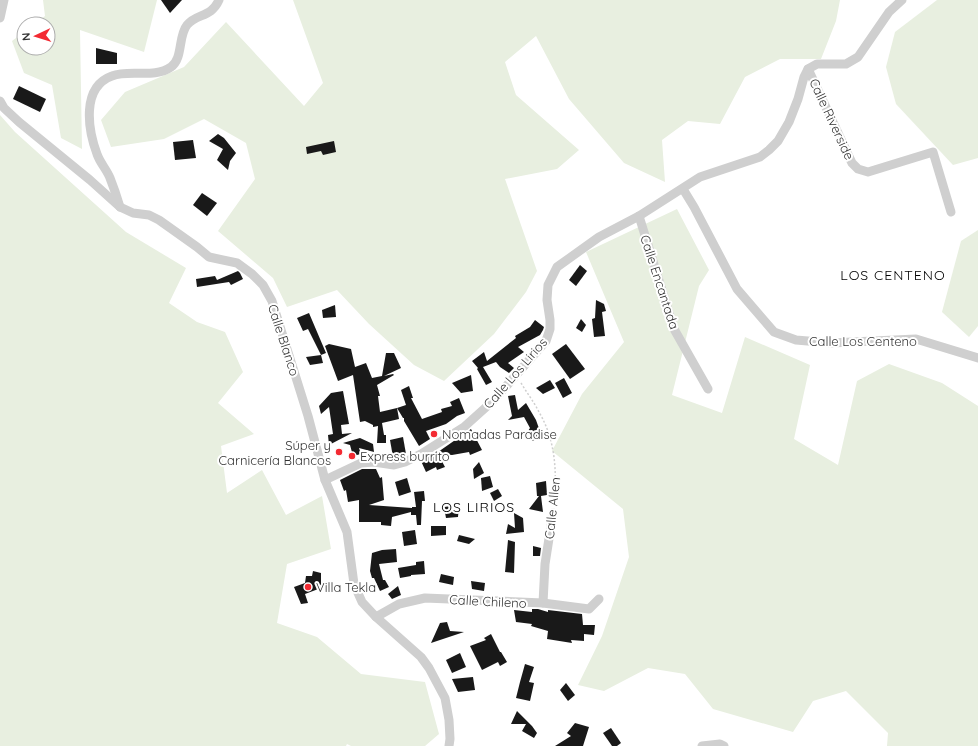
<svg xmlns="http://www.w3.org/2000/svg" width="978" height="746" viewBox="0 0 978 746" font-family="Quicksand,sans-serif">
<rect width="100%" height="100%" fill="#fff"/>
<!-- green -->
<g fill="#e8efe0">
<polygon points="43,0 157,0 144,52 80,30 82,149 61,138 52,85 24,73 12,41 24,32 24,48 48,48 48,24 35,24 45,16"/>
<polygon points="293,0 840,0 836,21 821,59 780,59 745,77 720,124 688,121 662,140 665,182 624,163 569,99 536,36 505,62 516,95 579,150 557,169 505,179 537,271 526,292 494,334 444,381 414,365 369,324 337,290 287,307 273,278 218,231 255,179 246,143 204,119 164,139 111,147 101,120 125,92 184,67 226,22 304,106 323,83"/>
<polygon points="937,0 978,0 978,158 953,165 896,104 886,67 895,32"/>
<polygon points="0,115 15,132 126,232 186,268 169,303 197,322 225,332 243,372 218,403 254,434 221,446 227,493 262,470 286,515 322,496 331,549 287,564 277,623 317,637 361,674 425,682 439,734 425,746 351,746 347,744 346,746 0,746"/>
<polygon points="677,209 709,270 699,286 672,395 722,413 745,337 810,365 794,439 838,465 857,381 889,364 942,383 978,406 978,746 887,746 888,733 846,691 813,701 793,732 713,709 685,674 648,668 604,691 578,685 602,636 629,557 623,509 552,451 582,394 624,342 586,252"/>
<polygon points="978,230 978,326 969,337 942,312 961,241"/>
</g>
<!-- building -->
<g fill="#191919">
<polygon points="161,0 182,0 170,13"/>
<polygon points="96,48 117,53 117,64 96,64"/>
<polygon points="19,86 46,99 40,112 13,99"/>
<polygon points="218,134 224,138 236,153 230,161 228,170 217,160 223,149 209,141"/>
<polygon points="193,140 196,158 175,160 173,142"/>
<polygon points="334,141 336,152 323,155 321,151 307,154 306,147"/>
<polygon points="202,193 217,203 207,216 193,205"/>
<polygon points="580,265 587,271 576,286 569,280"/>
<polygon points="238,271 240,273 243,279 231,285 229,282 197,287 196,279 215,276 217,280"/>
<polygon points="596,300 604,304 606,311 602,312 605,336 594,337 592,319 595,318"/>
<polygon points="335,305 336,317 323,318 322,310"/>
<polygon points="309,313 326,353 321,355 308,329 303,331 297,318"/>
<polygon points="581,319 586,325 582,332 576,328"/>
<polygon points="535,320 544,327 543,330 540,335 518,347 524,352 508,363 514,368 509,373 500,367 496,362 483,367 492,382 486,385 477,369 478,368 472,361 484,352 487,361 516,338 515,336 530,327"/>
<polygon points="329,344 351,349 355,367 366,363 372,378 382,376 386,353 394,353 401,368 384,376 393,374 394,375 377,385 380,396 378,396 380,412 397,408 399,419 382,423 384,435 386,435 386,443 377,443 378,426 373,427 373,425 365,421 360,422 353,375 338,381 325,346"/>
<polygon points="566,344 585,369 570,379 552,354"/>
<polygon points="321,355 323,363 310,365 306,357"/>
<polygon points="471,375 473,391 461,393 452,383"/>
<polygon points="564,378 572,393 563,398 555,383"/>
<polygon points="550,380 555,388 543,394 536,388"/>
<polygon points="409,386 413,398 411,398 422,419 442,412 441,409 452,406 450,402 459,398 465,413 457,416 446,424 426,431 430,439 419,446 404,421 404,418 403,418 397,408 406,405 401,390"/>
<polygon points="343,391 349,424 341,425 342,434 352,433 329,445 328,435 333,434 329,407 321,414 319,406 331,393"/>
<polygon points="515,395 518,410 526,403 536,420 542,437 532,441 528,431 530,428 524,417 508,420 512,416 508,396"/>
<polygon points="471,429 482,450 470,455 469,452 452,455 438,454 445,467 437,470 436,467 426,472 421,461 437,451 438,452"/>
<polygon points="403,437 406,454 393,457 390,440"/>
<polygon points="360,438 373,444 374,452 359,448 361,454 353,456 350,445 343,443"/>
<polygon points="479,462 484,473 474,479 473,469"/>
<polygon points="362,469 376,469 380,478 382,477 384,500 369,505 412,508 412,507 416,507 414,492 424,491 425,501 422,501 421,525 417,525 416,515 411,515 411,512 392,517 391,526 381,525 381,522 359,522 359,500 348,502 346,490 344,491 340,480"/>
<polygon points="490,476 493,487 482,491 481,478"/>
<polygon points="407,478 411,492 399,496 395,482"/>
<polygon points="546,481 547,495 541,496 543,512 529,509 539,496 537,496 536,483"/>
<polygon points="498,489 502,496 494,501 490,493"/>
<polygon points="459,505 458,517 446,518 444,507"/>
<polygon points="514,513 523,518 524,532 506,534 508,524 515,528"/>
<polygon points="431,526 446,526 446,535 431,536"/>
<polygon points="415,530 417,544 404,546 402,532"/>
<polygon points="459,535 475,539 469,544 457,541"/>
<polygon points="508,540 515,542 514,573 505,572"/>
<polygon points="533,546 541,548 540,556 533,556"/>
<polygon points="396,549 397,562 379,564 383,580 385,580 389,587 380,591 374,578 372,578 370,571 372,553 382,550"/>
<polygon points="424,561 425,574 411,575 411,576 400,578 398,568 416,565 416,562"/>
<polygon points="313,571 321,573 321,588 305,594 308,603 301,604 294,587 305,583 306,576 312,576"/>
<polygon points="441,574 454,577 453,585 439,582"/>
<polygon points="471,581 485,583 484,591 472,589"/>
<polygon points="398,586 401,595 392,599 388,594"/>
<polygon points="532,609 538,609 548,612 548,610 582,614 583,625 595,625 594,635 584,634 584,641 571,640 572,643 547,639 548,631 531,626 532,624 516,622 514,610 532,612"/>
<polygon points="447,622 450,631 464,632 431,643 440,623"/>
<polygon points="491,634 500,652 501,652 507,662 500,666 498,662 482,670 470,646 486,640 484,638"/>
<polygon points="460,653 466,667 452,673 446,660"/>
<polygon points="525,664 534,667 529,682 534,683 530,701 516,698 520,682"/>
<polygon points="473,677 475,690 458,692 452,679"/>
<polygon points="566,683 575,695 568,701 560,690"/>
<polygon points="517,711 532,726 537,733 534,738 522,731 526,724 511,724"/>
<polygon points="575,723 589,727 583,746 555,746 571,736 567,733"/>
<polygon points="611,728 621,743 617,746 612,746 603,733"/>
</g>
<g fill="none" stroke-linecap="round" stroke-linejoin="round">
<!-- path -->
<path stroke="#cfcfcf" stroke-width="1.5" stroke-dasharray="2 2" stroke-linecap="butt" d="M 521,383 C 527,393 534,402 539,412 C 556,441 557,473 554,505"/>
<!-- minor -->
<g stroke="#cfcfcf" stroke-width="9">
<polyline points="0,18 4,0"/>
<polyline points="808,69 852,163 858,169 868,172 933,152 951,212"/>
<polyline points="0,101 4,108 19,122 90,180 120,207 133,213 149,215 159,220 197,247 209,257 237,263 252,274 263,285 272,301 308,416 325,480 347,532 354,584 362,602 376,617 421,657 429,668 445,698 449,720 450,739 449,746"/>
<polyline points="683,189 694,207 737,289 774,332 796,340 831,343 916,339 978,358"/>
<path d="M 120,207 C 117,197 114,188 110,178 C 107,170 100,163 97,154 C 88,130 81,87 112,76 C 130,69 154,79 171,67 C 183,59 178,36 187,25 C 197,13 211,18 219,0"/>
<polyline points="639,216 674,329 708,389"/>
<polyline points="325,480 361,463 374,462 394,465 405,462 421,454 464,427 494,400 546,341 550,329 550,320 547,300 548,285 557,267 599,237 639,216 700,177 760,157 769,150 778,141 789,122 798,99 804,77 808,69 817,64 846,64 858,57 889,12 902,0"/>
<polyline points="543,603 545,564 553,513"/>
<polyline points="376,617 399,604 425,598 543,603 589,609 599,599"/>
<polyline points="702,746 720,744 724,746"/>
</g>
</g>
<!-- markers -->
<g fill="#f32a32" stroke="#fff" stroke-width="1.5">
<circle cx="434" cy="434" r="4"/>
<circle cx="339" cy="452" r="4"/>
<circle cx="352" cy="456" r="4"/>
<circle cx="308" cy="587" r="4"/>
</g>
<g text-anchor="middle" stroke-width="4" stroke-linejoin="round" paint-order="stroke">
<!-- street labels -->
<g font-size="13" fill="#323232" stroke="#fff">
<text transform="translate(832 119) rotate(65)" y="5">Calle Riverside</text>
<text transform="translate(660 282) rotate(72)" y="5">Calle Encantada</text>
<text transform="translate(284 340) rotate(72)" y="5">Calle Blanco</text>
<text x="863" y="346">Calle Los Centeno</text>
<text transform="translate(515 373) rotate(-49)" y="5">Calle Los Lirios</text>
<text transform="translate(552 508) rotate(-84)" y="5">Calle Allen</text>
<text transform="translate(488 601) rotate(3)" y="5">Calle Chileno</text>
</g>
<!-- poi labels -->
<g font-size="13" fill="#323232" stroke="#fff" text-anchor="start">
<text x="442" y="439">Nomadas Paradise</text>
<text x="331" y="450" text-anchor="end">Súper y<tspan x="331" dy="15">Carnicería Blancos</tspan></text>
<text x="360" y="461">Express burrito</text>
<text x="316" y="592">Villa Tekla</text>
</g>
<!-- neighbourhood labels -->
<g font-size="14" letter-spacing="1" fill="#000" stroke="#fff">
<text x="893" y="280">LOS CENTENO</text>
<text x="474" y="512">LOS LIRIOS</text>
</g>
</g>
<!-- north arrow -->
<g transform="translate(36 36) rotate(266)"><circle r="19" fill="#ffffff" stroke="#adadad"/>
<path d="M0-3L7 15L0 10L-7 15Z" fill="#f32a32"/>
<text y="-6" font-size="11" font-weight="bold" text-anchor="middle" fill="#323232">N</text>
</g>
</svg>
